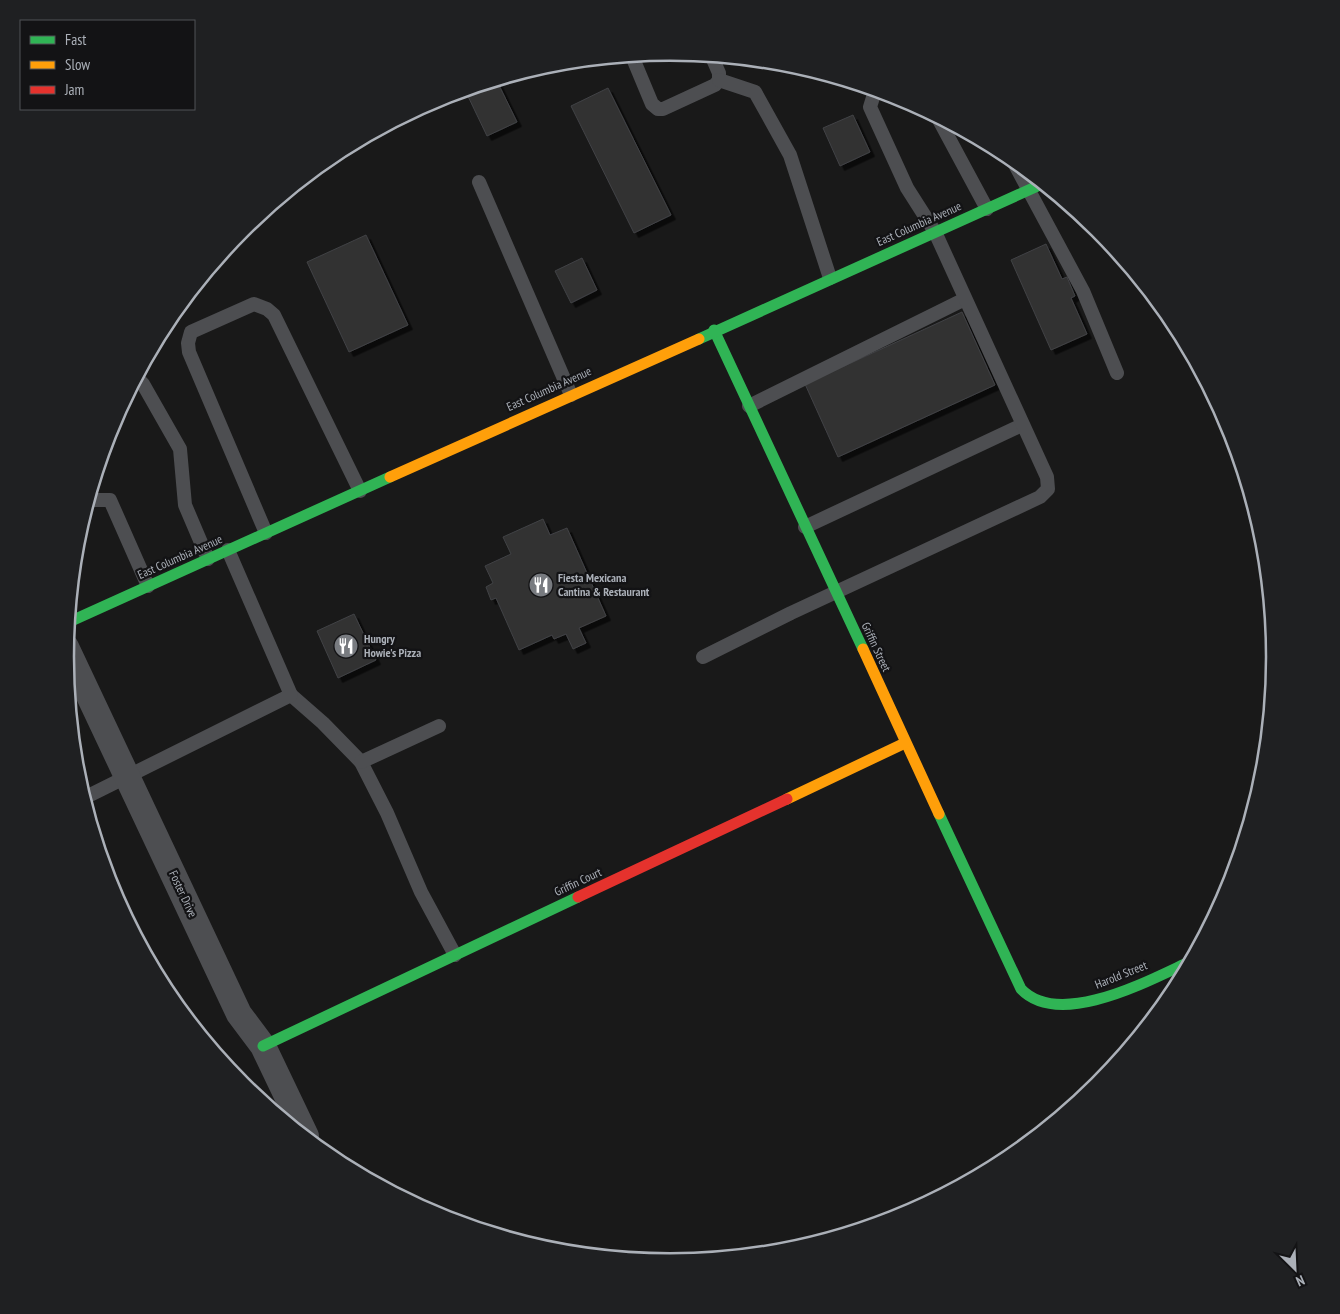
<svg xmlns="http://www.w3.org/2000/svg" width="1340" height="1314" viewBox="0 0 1340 1314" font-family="'PT Sans Narrow',sans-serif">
<defs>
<filter id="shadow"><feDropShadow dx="4.5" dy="4.5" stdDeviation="0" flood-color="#0009"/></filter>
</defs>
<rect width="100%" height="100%" fill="#191919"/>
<!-- building -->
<g fill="#323233" stroke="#414245" filter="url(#shadow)">
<polygon points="497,81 517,122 487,136 465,90"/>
<polygon points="608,88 671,215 634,233 571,106"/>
<polygon points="853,115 870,152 840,166 823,128"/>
<polygon points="366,235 408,325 349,352 307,262"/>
<polygon points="1046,244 1062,279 1067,277 1075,296 1071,298 1087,334 1051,350 1011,260"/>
<polygon points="582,258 597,290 571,303 555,271"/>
<polygon points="962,312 995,385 838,457 805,384"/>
<polygon points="543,519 550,535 567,528 606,616 579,628 586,643 573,649 566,634 554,639 552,635 519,650 496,598 491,600 486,587 493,583 485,566 511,554 503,537"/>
<polygon points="354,614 376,660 338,678 317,631"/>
</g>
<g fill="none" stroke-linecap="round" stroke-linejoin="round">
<!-- lane -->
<g stroke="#4d4e51" stroke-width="14">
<polyline points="632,56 652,104 658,109 663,109 715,85 719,80 719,73 712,57"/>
<polyline points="719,80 755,92 790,155 830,278"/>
<polyline points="938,118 987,209"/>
<polyline points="1012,159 1083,291 1117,373"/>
<polyline points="479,182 571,395"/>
<polyline points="137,378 143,384 180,449 185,505 208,559"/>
<polyline points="749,406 965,299"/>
<polyline points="89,500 110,500 148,586"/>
<polyline points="805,527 1022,425"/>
<polyline points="266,533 189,352 188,343 191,332 254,304 267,309 274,315 360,491"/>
<polyline points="703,657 791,613 1040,497 1048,489 1047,477 935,232 907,188 870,107 875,91"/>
<polyline points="291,695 323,723 361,762 387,813 421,892 455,955"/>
<polyline points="361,762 439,726"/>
<polyline points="84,798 291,695 228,550"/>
</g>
<!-- street -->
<polyline stroke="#4d4e51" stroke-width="26" points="66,647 239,1014 263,1046 306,1136"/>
<!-- fast -->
<g stroke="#30b455" stroke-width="11">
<polyline points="714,330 863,649"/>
<polyline points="699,339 1042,184"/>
<polyline points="69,622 390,477"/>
<path d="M 939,814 L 1021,989 C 1059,1029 1148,981 1189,962"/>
<polyline points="263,1046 578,897"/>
</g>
<!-- slow -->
<g stroke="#ff9f0a" stroke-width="11">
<polyline points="390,477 699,339"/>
<polyline points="863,649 939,814"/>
<polyline points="787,799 905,743"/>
</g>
<!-- jam -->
<polyline stroke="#e5322d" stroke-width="11" points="578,897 787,799"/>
</g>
<!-- icons -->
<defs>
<symbol id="restaurant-disc" viewBox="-11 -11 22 22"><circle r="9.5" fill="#787b80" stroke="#131315"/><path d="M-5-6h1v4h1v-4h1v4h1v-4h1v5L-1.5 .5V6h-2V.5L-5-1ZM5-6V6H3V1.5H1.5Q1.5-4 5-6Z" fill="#fff"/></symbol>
</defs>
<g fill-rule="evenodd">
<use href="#restaurant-disc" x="527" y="571" width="28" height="28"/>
<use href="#restaurant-disc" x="332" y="632" width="28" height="28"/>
</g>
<g text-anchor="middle" stroke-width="4.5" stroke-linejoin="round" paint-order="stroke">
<!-- street labels -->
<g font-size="12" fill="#abb0b8" stroke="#131315">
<text transform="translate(919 224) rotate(-24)" y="4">East Columbia Avenue</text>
<text transform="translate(549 389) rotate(-24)" y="4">East Columbia Avenue</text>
<text transform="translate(180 557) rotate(-24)" y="4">East Columbia Avenue</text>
<text transform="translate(876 647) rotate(65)" y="4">Griffin Street</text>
<text transform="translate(578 882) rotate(-25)" y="4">Griffin Court</text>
<text transform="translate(183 894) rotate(65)" y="4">Foster Drive</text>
<text transform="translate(1121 975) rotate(-22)" y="4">Harold Street</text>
</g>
<!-- poi labels -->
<g font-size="12" font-weight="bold" fill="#abb0b8" stroke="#131315" text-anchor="start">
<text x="558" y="582">Fiesta Mexicana<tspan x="558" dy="14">Cantina &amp; Restaurant</tspan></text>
<text x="364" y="643">Hungry<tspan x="364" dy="14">Howie's Pizza</tspan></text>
</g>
</g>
<!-- crop -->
<path d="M0 0H1340V1314H0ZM74 657a596 596 0 1 1 1192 0a596 596 0 1 1-1192 0Z" fill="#1f2022" fill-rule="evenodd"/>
<path fill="none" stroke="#abb0b8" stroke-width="2.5" d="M74 657a596 596 0 1 1 1192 0a596 596 0 1 1-1192 0Z"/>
<!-- legend -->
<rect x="20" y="20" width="175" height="90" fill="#131315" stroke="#505256"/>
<rect x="30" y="36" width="25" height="8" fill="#30b455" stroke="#505256"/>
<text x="65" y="45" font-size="15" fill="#abb0b8">Fast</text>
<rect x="30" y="61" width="25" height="8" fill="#ff9f0a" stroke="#505256"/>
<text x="65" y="70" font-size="15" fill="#abb0b8">Slow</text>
<rect x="30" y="86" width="25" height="8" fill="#e5322d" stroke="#505256"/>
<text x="65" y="95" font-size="15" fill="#abb0b8">Jam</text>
<!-- north arrow -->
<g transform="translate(1295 1269) rotate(156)" stroke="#131315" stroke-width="4" paint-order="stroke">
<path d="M0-4L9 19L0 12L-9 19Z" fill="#abb0b8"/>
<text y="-8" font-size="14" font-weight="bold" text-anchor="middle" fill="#abb0b8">N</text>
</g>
</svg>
